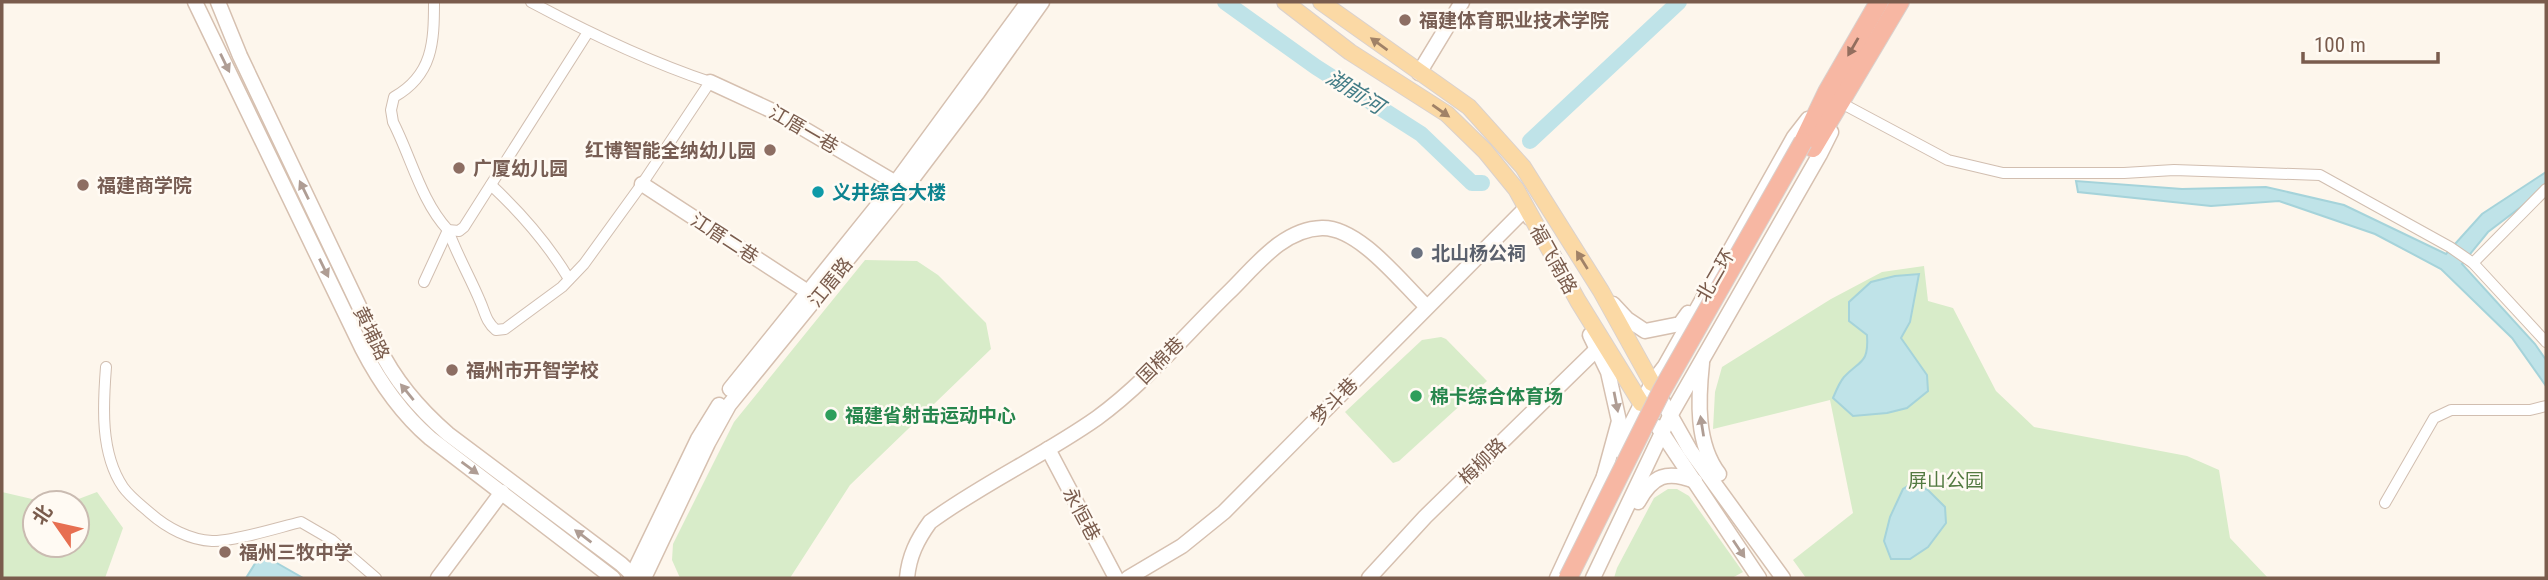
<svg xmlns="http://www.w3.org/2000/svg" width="2548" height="580" viewBox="0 0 2548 580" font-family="'Roboto Condensed','Noto Sans SC',sans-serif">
<rect width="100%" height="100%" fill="#fdf6ec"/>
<!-- green -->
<g fill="#d8ecc9">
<polygon points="865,260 917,261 938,275 986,323 991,349 850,485 790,578 680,578 672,560 673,544 734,422"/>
<polygon points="1924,266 1928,301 1953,308 1996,391 2034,427 2187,456 2219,470 2230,538 2268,578 1806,578 1793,560 1853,513 1830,400 1713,429 1715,392 1722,367 1831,299 1882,272"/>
<polygon points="1441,337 1446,339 1487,381 1399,461 1393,463 1345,412 1422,340"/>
<polygon points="1668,489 1677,489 1689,496 1743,572 1732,578 1614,578 1617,568 1654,498"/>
<polygon points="2,492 49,503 35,503 35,545 77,545 77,503 68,503 97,492 123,528 105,578 2,578"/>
</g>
<!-- water -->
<g fill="#bfe3e8" stroke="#a5d3da" stroke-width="2">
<polygon points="2546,172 2546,188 2488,232 2462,264 2535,344 2546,360 2546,386 2512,338 2441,269 2375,234 2279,201 2211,206 2078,192 2076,181 2182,189 2266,187 2344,205 2446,254 2482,214"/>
<path d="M 1919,274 L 1910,322 L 1901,338 L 1927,375 L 1928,391 L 1907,408 L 1887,413 L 1853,416 L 1833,398 C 1836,391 1839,383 1844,377 C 1860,360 1869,364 1867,335 L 1849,321 L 1849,302 L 1871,282 L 1895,276 Z"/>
<polygon points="1913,483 1928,490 1945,507 1946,523 1928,547 1910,559 1891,559 1884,541 1890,517 1903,489"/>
<polygon points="261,554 303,578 246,578"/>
</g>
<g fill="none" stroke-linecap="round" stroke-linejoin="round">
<!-- river -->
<g stroke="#bfe3e8" stroke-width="16">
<polyline points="1225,2 1316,67 1421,134 1472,183 1482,183"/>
<polyline points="1530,141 1679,2"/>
</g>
<defs>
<g id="street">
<path d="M 434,2 C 434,42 433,75 394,97 L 391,110 L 393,122 C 411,157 421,201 448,230 L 459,231 L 464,227 L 588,32"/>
<polyline points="1843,104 1948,160 2003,173 2124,173 2174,170 2320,175 2450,247 2473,263 2546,342"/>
<path d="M 491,185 C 521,213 548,244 569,279"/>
<path d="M 448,230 C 457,255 470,277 480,301 C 485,312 486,322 496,330 L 505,329 L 562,287 L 584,264 L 642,184 L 710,82 C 647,61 589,33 531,2"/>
<polyline points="2473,263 2546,189"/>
<polyline points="424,282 448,230"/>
<path d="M 106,367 C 103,405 100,453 123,487 C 130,497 141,505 150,513 C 167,528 190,540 212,541 C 232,542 280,527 301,522 L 332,540 L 376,578"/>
<polyline points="2385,503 2434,418 2451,410 2530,410 2546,406"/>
</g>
<g id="secondary">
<path d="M 195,2 L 362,348 C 380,383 401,413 430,438 L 613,578"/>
<path d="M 218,2 L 240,56 L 378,346 C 395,381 419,409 448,434 L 621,564 L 636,578"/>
<polyline points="1419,73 1462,2"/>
<polyline points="710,82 777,113 896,183"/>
<polyline points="642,184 808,292"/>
<polyline points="1613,304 1627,319 1645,331 1680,324 1688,313"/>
<polyline points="1590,335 1608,372 1619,421 1604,476"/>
<path d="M 1702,363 C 1698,400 1696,444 1719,474"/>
<polyline points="1655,388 1690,450 1783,578"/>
<polyline points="730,389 891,189 1028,2"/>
<polyline points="1658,427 1759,578"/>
<polyline points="1048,449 1116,578"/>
<polyline points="1618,450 1652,383 1665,366 1794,137 1808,119"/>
<path d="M 1638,502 C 1653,475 1667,470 1695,481"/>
<polyline points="438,578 502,492"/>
<polyline points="631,578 698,439 719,405"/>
<polyline points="644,578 708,443 729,405 900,195 978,92 1042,2"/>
<path d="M 907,578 C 909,556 917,540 930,522 C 983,483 1043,456 1097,418 C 1145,383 1185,335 1228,293 C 1254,268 1282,229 1322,228 C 1359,227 1401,282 1426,306"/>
<polyline points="1128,578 1182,546 1224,512 1526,208 1530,218"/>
<polyline points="1369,578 1425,517 1598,348"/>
<polyline points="1557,578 1608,468"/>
<polyline points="1593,578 1670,416 1820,154 1831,132"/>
</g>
<g id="primary">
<polyline points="1285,2 1350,52 1447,114 1485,151 1516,189 1578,301 1641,403"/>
<polyline points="1321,2 1469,107 1523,167 1601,291 1652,383"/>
</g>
<g id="highway">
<polyline points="1803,142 1827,92 1879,2"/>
<polyline points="1813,148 1900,2"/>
</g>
</defs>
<!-- street casing -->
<use href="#street" stroke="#d1beb0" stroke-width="12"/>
<!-- secondary casing -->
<use href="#secondary" stroke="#d6c0b0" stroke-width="17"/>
<!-- primary casing -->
<use href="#primary" stroke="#dad1cd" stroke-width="18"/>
<!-- highway casing -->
<use href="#highway" stroke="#dad1cd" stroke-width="20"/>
<!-- street -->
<use href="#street" stroke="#fff" stroke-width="10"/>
<!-- secondary -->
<use href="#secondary" stroke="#fff" stroke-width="14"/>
<!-- primary -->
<use href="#primary" stroke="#fbd9a5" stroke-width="16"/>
<!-- highway -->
<use href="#highway" stroke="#f7b7a3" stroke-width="18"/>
<defs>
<polyline id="highway-bridge" points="1568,578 1662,390 1803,142"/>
</defs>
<!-- highway-bridge casing -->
<use href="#highway-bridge" stroke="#dad1cd" stroke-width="20" stroke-linecap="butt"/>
<!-- highway-bridge -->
<use href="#highway-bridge" stroke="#f7b7a3" stroke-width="18"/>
</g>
<!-- one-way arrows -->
<defs><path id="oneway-solid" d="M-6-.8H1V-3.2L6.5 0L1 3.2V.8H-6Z" transform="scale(1.75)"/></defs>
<g fill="#a18267">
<use href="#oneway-solid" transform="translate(1379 44) rotate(-144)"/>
<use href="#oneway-solid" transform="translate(1441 111) rotate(35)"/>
<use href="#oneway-solid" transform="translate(1582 260) rotate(-122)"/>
</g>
<use fill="#936e5e" href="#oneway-solid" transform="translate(1853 47) rotate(120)"/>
<g fill="#af9d94">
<use href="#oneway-solid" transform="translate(225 63) rotate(64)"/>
<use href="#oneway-solid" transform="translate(304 190) rotate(-116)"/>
<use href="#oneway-solid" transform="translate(324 268) rotate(64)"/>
<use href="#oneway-solid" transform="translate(407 392) rotate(-129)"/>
<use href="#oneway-solid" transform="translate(1616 402) rotate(79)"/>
<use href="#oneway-solid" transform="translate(1702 426) rotate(-99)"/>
<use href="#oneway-solid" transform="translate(470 468) rotate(36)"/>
<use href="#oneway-solid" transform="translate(583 536) rotate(-143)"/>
<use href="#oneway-solid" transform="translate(1739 549) rotate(56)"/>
</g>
<!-- markers -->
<g fill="#8d6e63" stroke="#fffaf3" stroke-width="2.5">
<circle cx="1405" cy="20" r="7"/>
<circle cx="770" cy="150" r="7"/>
<circle cx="459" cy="168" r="7"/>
<circle cx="83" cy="185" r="7"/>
<circle cx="452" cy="370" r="7"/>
<circle cx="225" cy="552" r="7"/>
</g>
<circle fill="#0f9aa8" stroke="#fffaf3" stroke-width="2.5" cx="818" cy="192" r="7"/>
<circle fill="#6b7280" stroke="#fffaf3" stroke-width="2.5" cx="1417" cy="253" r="7"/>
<g fill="#2e9e5b" stroke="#fffaf3" stroke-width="2.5">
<circle cx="1416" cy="396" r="7"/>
<circle cx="831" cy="415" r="7"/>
</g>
<g text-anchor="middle" stroke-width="5" stroke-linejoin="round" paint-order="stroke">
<!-- education labels -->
<g font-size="19" font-weight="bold" fill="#785e54" stroke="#fffaf3" text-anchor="start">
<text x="1419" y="27">福建体育职业技术学院</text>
<text x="756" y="157" text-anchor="end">红博智能全纳幼儿园</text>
<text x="473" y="175">广厦幼儿园</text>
<text x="97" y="192">福建商学院</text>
<text x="466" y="377">福州市开智学校</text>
<text x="239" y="559">福州三牧中学</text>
</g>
<!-- street labels -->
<g font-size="19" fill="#7a5c4d" stroke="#fffaf3">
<text transform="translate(804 129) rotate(30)" y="7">江厝一巷</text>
<text transform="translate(725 238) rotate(33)" y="7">江厝二巷</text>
<text transform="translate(1554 259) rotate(61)" y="7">福飞南路</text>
<text transform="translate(1715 275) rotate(-60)" y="7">北二环</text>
<text transform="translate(830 282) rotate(-51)" y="7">江厝路</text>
<text transform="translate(372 333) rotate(64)" y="7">黄埔路</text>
<text transform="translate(1160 360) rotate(-45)" y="7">国棉巷</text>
<text transform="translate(1334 401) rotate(-46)" y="7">梦斗巷</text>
<text transform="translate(1482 461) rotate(-45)" y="7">梅柳路</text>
<text transform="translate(1082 514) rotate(62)" y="7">永恒巷</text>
</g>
<!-- culture labels -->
<g font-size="19" font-weight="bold" fill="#0d838f" stroke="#fffaf3" text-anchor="start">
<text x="832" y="199">义井综合大楼</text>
</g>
<!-- worship labels -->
<g font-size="19" font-weight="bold" fill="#5b616d" stroke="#fffaf3" text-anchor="start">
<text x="1431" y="260">北山杨公祠</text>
</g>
<!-- leisure labels -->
<g font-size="19" font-weight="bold" fill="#27864d" stroke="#fffaf3" text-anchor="start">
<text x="1430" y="403">棉卡综合体育场</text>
<text x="845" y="422">福建省射击运动中心</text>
</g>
<!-- park labels -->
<g font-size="19" fill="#537a41" stroke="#fffaf3">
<text x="1946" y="487">屏山公园</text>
</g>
<!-- water labels -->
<g font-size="21" font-style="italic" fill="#437c86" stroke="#fffaf3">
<text transform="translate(1355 92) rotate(32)" y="7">湖前河</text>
</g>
</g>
<!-- border -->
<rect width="2548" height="580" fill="none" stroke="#7a5c4d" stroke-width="7"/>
<!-- north arrow -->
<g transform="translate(56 524) rotate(304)"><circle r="33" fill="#fffaf3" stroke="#cabbb1" stroke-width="2"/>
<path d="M0-5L12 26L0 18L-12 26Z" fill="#e76f51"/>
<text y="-10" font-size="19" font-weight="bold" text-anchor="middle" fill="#7a5c4d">北</text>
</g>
<!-- scale -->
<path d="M2303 52v10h135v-10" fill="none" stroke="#7a5c4d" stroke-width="3.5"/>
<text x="2314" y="52" font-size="21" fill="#7a5c4d" stroke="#fffaf3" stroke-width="5" paint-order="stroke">100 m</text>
</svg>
